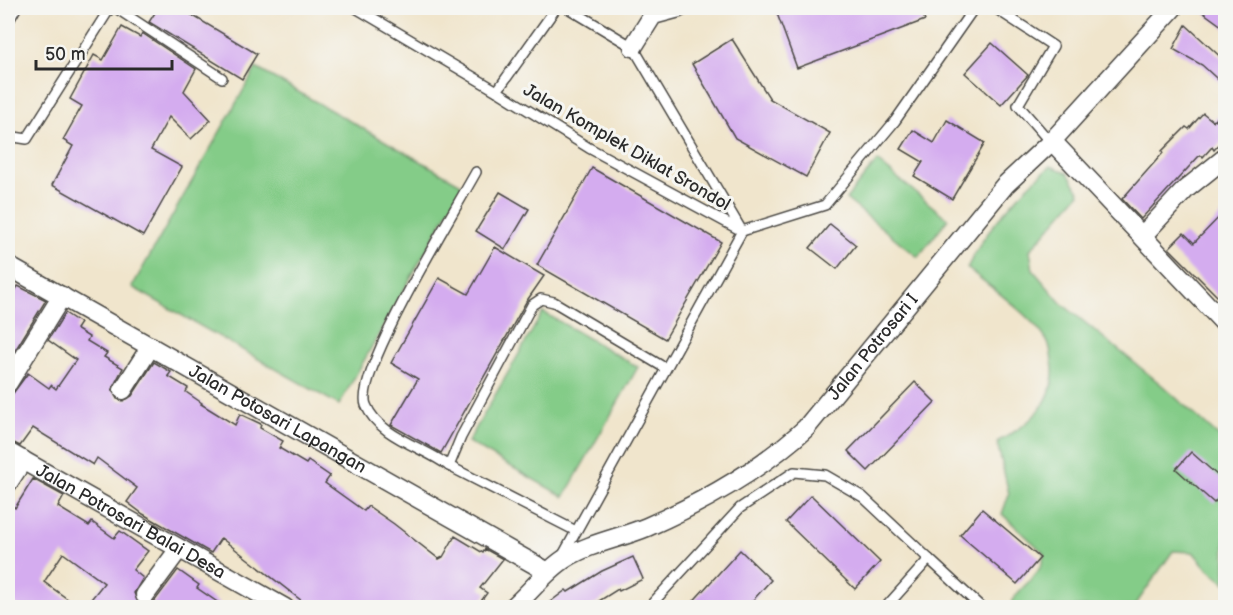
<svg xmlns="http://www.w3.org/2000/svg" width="1233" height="615" viewBox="0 0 1233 615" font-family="'Balsamiq Sans',sans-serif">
<rect width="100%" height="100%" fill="#f6f6f2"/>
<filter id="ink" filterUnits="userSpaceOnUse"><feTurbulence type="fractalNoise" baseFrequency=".0167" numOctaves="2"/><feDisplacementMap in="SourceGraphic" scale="12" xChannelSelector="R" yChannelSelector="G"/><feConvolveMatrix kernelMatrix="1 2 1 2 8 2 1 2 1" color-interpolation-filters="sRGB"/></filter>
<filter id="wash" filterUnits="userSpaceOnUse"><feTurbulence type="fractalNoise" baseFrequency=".008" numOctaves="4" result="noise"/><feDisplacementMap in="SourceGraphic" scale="24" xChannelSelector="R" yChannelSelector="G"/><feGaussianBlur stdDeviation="1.35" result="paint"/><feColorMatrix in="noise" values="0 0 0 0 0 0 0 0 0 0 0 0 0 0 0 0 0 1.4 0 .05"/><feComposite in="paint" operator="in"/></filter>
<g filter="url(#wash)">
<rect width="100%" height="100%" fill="#f0e5cc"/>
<!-- green -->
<g fill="#84cc88" stroke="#587c5a" stroke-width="1.5">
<polygon points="256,68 463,185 339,405 132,287"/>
<polygon points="877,161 948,219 918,257 846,199"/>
<path d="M 1051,166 L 1068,173 L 1080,193 L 1030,250 L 1033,270 L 1061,303 L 1163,386 L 1225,442 L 1225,583 L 1206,567 L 1193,552 L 1173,551 L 1134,607 L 1010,607 C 1016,586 1043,578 1044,553 L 1002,514 L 1009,494 L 997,442 C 1029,425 1059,401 1052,361 C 1051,356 1051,348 1048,343 C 1036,319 989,286 967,268 C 986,229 1018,193 1051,166 Z"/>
<polygon points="543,312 638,367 564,497 468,442"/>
</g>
<g id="blocks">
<!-- building -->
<g fill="#d4acef">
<polygon points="158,8 180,8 257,54 242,79 149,22"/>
<polygon points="775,8 920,8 925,20 797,68"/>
<polygon points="1197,8 1226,8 1226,29"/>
<polygon points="1186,25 1226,62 1226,87 1202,65 1173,49"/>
<polygon points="122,27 140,37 142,33 196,69 184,91 211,120 191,139 169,117 151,150 182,167 143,236 52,185 73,146 63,140 82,106 70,99 94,55 103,60"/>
<polygon points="732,39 770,99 830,133 806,177 735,138 692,64"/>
<polygon points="992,43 1028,75 1001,105 965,73"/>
<polygon points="1226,109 1226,137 1214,150 1212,147 1203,157 1200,155 1141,219 1122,199 1163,153 1162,151 1186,127 1189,129 1203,113 1213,121"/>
<polygon points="947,120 985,143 952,199 914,176 923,162 901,149 913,130 934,143"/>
<polygon points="592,168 721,242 665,339 537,265"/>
<polygon points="500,192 529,209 505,249 476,231"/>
<polygon points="1226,210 1226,305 1169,248 1184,233 1194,243"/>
<polygon points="830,224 856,245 837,269 810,248"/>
<polygon points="495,247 544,276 526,302 441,453 391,425 418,379 391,363 439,278 468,294"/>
<polygon points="18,286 46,300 8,362 8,289 14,293"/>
<polygon points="65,313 80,323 76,329 89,337 87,341 107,353 104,357 123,368 112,389 117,399 123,401 132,396 154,362 171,372 168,376 188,388 186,392 202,403 201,404 235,425 240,414 261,424 260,428 283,441 279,448 306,464 308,461 330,476 325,483 364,511 368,506 394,524 439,559 443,557 455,536 483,553 485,549 503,559 480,588 487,593 476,608 311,608 221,538 211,553 143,514 127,502 137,488 97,458 93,465 33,428 20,446 8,440 8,400 28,373 49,388 51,385 56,389 76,360 48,340"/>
<polygon points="915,382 935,402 868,471 848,451"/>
<polygon points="1191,452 1226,483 1226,490 1214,503 1176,469"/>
<polygon points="33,479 64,496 58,507 89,526 92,522 114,538 120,531 148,551 133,570 143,578 134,593 139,604 144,606 154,602 178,570 199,585 197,588 226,608 84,608 104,583 63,553 44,582 80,608 21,608 8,599 8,514 13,506 15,508"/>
<polygon points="811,495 880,562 855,589 786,522"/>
<polygon points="982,509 1040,558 1017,584 960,535"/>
<polygon points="740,550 771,580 746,608 687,608"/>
<polygon points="633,557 643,579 619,591 618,589 588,608 542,608 566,590 568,592 602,571"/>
</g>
</g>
</g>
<g filter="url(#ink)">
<use href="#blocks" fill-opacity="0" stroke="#494743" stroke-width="1.5"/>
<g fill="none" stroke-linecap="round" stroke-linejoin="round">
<defs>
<g id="lane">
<polyline points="116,8 222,78"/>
<polyline points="356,8 497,91 556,8"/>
<polyline points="568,8 633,47 742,231 825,205 895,121 974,8"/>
<polyline points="995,8 1053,46 1018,105 1051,143"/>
<polyline points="8,22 16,8"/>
<polyline points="497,91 589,148 742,231 562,557"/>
<polyline points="8,136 27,139 110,8"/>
<path d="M 449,466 C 424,447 379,437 366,405 C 354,373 456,209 476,172"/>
<polyline points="576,531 449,466 461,437 532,305 541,299 554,302 665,368"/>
<polyline points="929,559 982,608"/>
<polyline points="648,608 740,508 794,472 825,475 863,497 929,559 885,608"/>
</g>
<g id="street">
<polyline points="633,47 653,15 679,8"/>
<polyline points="1052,141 1226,325"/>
<polyline points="1143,235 1186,189 1226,157"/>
<path id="s1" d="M 8,266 L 548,572"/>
<polyline points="8,383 62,296"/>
<polyline points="123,390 151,346"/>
<path id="s2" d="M 8,452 L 285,608"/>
<polyline points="8,483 23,460"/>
<polyline points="145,595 179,549"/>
<path id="s3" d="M 512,608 C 531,592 545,571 566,558 C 590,543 621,538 647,527 C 704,502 760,470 806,428 L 1005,185 L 1052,141 L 1173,8"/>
</g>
</defs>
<!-- lane casing -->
<use href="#lane" stroke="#494743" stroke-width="12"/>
<!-- street casing -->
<use href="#street" stroke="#494743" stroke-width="21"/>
<!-- lane -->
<use href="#lane" stroke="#fff" stroke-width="9"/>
<!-- street -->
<use href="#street" stroke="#fff" stroke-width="18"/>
</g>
</g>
<g text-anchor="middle" stroke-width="6" stroke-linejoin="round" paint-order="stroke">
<!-- street labels -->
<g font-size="18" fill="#2b2b2b" stroke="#f6f6f2">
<text transform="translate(627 147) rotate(30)" y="6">Jalan Komplek Diklat Srondol</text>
<text dy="6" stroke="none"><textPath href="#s3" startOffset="454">Jalan Potrosari I</textPath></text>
<text dy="6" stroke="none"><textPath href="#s1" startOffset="310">Jalan Potosari Lapangan</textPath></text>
<text dy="6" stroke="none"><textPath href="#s2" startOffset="141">Jalan Potrosari Balai Desa</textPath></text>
</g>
</g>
<!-- margin -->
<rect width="1233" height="615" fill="none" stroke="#f6f6f2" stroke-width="30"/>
<!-- scale -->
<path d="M36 60v9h136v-9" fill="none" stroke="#2b2b2b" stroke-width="3"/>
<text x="45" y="60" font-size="18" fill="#2b2b2b" stroke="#f6f6f2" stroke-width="4.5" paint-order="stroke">50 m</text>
</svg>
